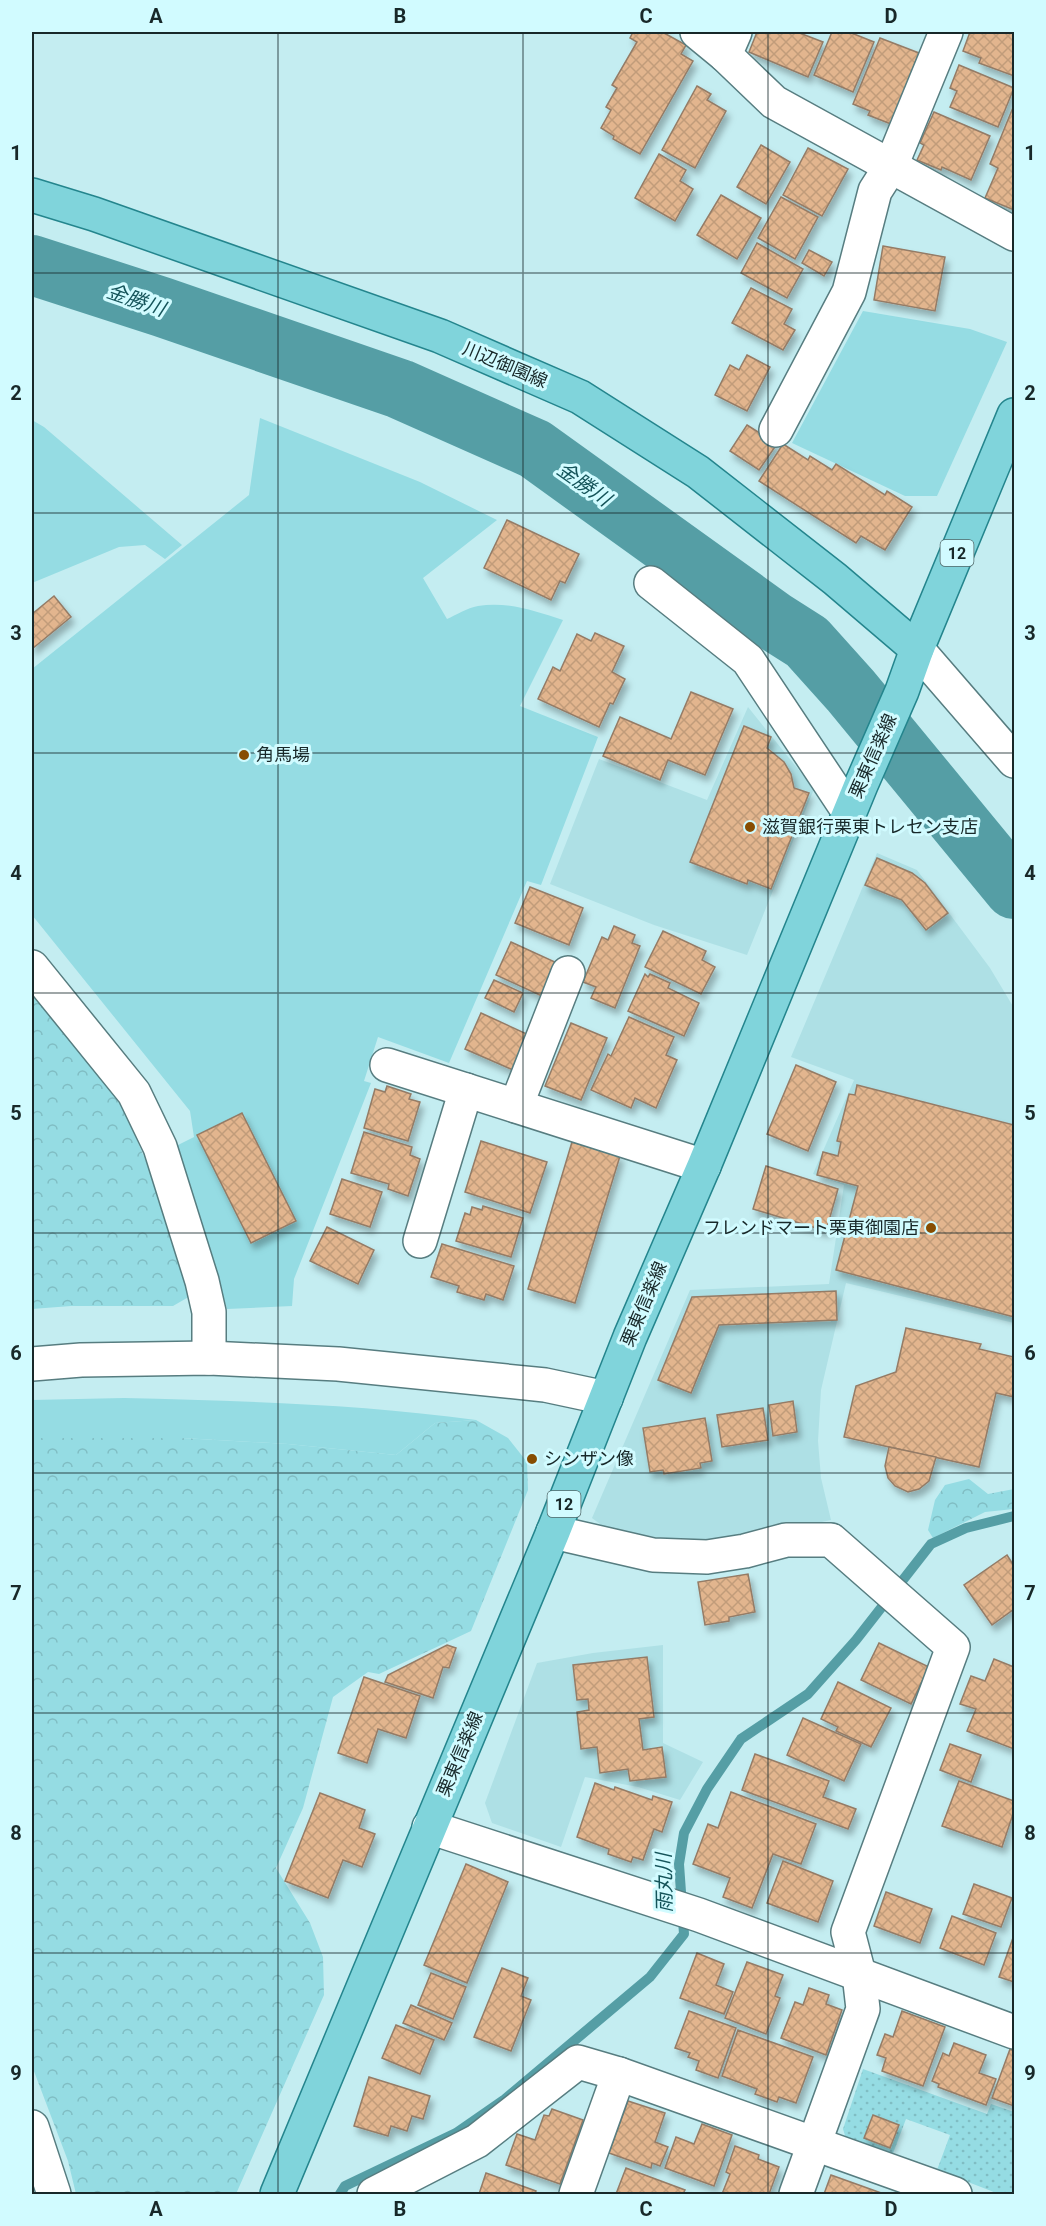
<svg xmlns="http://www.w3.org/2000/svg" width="1046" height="2226" viewBox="0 0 1046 2226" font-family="Roboto,'Noto Sans JP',sans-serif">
<defs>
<pattern id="forest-crowns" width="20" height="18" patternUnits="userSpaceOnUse" patternTransform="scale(1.5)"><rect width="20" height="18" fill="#95dce3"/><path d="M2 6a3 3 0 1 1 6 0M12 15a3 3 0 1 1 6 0" fill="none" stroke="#80bdc3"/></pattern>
<pattern id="park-dots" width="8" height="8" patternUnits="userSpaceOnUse" patternTransform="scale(1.5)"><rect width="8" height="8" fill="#95dce3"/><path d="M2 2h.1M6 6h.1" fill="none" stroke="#80bdc3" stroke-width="1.8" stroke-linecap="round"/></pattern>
<pattern id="building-cross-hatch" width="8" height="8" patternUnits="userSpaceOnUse" patternTransform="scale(1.5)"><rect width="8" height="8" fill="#e2b58e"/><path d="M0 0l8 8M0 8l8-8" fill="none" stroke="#c19c7a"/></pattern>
<filter id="shadow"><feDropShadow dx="3.5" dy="6" stdDeviation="3" flood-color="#0004"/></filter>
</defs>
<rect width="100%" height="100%" fill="#c4edf1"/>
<!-- built -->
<g fill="#aee0e5">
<polygon points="748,707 814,789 747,955 654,925 550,884 599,759 707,800"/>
<polygon points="877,853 917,870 990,968 1014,1008 1014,1323 846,1283 821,1390 818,1441 821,1478 831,1520 706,1547 604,1527 592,1518 690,1290 829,1284 844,1185 813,1174 854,1080 791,1057"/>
<polygon points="663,1645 663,1743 703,1762 680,1800 638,1787 585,1777 561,1847 492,1823 485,1803 537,1663 593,1653"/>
</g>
<!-- green -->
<g fill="#95dce3">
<polygon points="863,311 970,329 1007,342 937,496 905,496 792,443"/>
<path d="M 260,418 L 420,482 L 497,520 L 423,578 L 447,619 C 456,615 467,608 478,606 C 507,601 535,611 563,620 L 520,706 L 598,737 L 541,885 L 527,881 L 449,1063 L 378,1037 L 364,1081 L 371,1083 L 294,1279 L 292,1306 L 227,1309 L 193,1195 L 176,1146 L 194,1137 L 190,1111 L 32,915 L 32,669 L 249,495 Z"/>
<polygon points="32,420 44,427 182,545 165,559 145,545 119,547 32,583"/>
<path d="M 124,1398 C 242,1401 360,1404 476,1420 L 435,1423 L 396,1455 L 288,1444 L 182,1438 L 32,1438 L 32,1400 Z"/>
</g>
<!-- forest -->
<g fill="url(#forest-crowns)">
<polygon points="32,995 120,1100 153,1178 192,1295 173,1306 71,1306 32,1309"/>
<polygon points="476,1420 508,1438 527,1462 528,1490 471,1631 379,1674 368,1672 333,1697 303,1808 276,1868 310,1923 323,1957 324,1995 236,2194 76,2194 68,2161 32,2066 32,1438 182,1438 288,1444 396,1455 435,1423"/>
<polygon points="969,1479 988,1494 1014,1489 1014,1509 985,1512 933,1538 928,1530 935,1500 945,1485"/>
</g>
<!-- park -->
<polygon fill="url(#park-dots)" points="863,2069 987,2114 991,2104 1014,2112 1014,2194 999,2194 937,2170 950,2135 906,2119 892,2156 847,2142 843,2129"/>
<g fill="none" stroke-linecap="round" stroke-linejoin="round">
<!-- stream -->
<polyline stroke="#559ea5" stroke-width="10" points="340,2194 345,2186 456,2133 505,2099 650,1977 684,1934 679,1864 684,1833 707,1789 741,1739 808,1694 856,1640 931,1544 966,1528 1014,1516"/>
<!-- river -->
<polyline stroke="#559ea5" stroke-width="60" points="32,265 162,307 400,389 535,449 774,621 807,642 851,691 1014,889"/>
</g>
<!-- building -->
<g fill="url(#building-cross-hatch)" stroke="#947b66" stroke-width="1.5" filter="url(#shadow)">
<polygon points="633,32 665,32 664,33 686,45 681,54 693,61 640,154 613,139 614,136 601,128 611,110 606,107 617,88 612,85 637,42 630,38"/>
<polygon points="757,32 797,32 823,42 808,77 749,52"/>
<polygon points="832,32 849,32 874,42 853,92 814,75"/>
<polygon points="970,32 1014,32 1014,76 979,63 981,58 963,51"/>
<polygon points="880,38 919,53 891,124 868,115 870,111 853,104"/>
<polygon points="959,65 1014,88 998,127 950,107 957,91 950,88"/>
<polygon points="697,86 711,94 707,100 726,111 695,168 662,150"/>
<polygon points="1014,105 1014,210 985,198 998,168 990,164"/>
<polygon points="934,112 990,136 971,180 942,167 941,170 917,160 924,145 920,143"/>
<polygon points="761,145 790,162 766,204 737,187"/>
<polygon points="808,148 848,169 822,216 783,195"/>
<polygon points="659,154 686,170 680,181 693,189 675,221 635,198"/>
<polygon points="721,195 761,218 737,259 697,235"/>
<polygon points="781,197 818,217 795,259 758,238"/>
<polygon points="757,243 803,269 787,298 741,273"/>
<polygon points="883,246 945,257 935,311 874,300"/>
<polygon points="809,250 832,262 824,276 802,263"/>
<polygon points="751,288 792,309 784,324 795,330 783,350 732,323"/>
<polygon points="747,355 770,367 747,411 715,395 730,365 739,370"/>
<polygon points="747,425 777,444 759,470 730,451"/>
<polygon points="783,444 808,460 810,456 832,470 836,464 885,495 887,491 912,507 885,550 861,536 856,543 759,481"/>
<polygon points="507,520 579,554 565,583 560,581 551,600 484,568"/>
<polygon points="54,596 71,617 32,649 32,614"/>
<polygon points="595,633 624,646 612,672 625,679 613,704 610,703 599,727 538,699 553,667 560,671 577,634 591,641"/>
<polygon points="691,692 733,709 705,775 668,760 660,780 603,756 620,717 671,739"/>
<polygon points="744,726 771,737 767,748 784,762 791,774 794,788 809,793 771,889 748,880 747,884 690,862"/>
<polygon points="877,858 912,873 925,883 948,913 926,930 902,900 865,885"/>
<polygon points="530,887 583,908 569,945 515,923"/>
<polygon points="614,926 635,935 632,943 640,946 615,1008 591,998 596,987 583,982 602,937 608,940"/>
<polygon points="663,931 706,951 702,960 715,967 701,994 645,967"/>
<polygon points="511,942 555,962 549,975 553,977 544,997 496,975"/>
<polygon points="645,974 648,977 650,974 670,983 668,988 699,1003 684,1036 628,1011"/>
<polygon points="494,980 523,993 514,1012 485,998"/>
<polygon points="481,1013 529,1035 513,1070 465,1049"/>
<polygon points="629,1017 674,1037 666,1055 677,1060 656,1108 635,1098 631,1108 591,1090 608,1054 611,1056"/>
<polygon points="571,1023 607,1038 581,1100 545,1086"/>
<polygon points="796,1065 836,1082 808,1151 767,1134"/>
<polygon points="857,1085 1014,1125 1014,1317 836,1270 858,1186 817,1175 823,1152 838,1156 841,1142 837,1141 849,1094 855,1095"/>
<polygon points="387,1086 411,1094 409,1099 420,1102 408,1141 364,1128 375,1089 385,1092"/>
<polygon points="242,1113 296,1221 251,1243 197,1135"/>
<polygon points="364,1132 412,1147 410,1155 420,1159 408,1196 388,1189 389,1184 351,1173"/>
<polygon points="481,1141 547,1162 530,1213 465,1192"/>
<polygon points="572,1142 620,1156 575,1303 528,1289"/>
<polygon points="766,1166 838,1189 826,1231 753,1209"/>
<polygon points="342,1179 382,1192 370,1227 330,1214"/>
<polygon points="483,1206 523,1218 511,1257 456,1241 465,1213 470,1215 472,1207 482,1210"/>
<polygon points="327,1227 374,1250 358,1284 310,1261"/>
<polygon points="442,1244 514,1266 503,1300 486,1294 484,1300 457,1292 459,1286 431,1277"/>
<polygon points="836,1291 837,1320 719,1325 691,1393 658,1380 692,1297"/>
<polygon points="906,1328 981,1344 979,1349 1014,1357 1014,1397 996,1393 979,1467 844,1437 856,1386 896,1372"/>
<polygon points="793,1401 797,1432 773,1436 769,1405"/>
<polygon points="763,1408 768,1440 722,1447 717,1415"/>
<polygon points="705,1418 712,1461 700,1463 701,1468 664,1474 663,1470 650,1472 643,1428"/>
<polygon points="889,1447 936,1457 929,1481 919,1489 908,1492 895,1486 888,1478 885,1466"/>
<polygon points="1007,1555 1014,1566 1014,1609 992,1625 964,1585"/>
<polygon points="748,1574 755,1612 729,1617 729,1621 705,1625 698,1582"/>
<polygon points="879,1643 929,1667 911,1704 861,1680"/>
<polygon points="447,1645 456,1648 449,1668 443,1667 433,1698 385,1682 388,1675"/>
<polygon points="647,1657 654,1717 639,1719 643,1750 662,1747 666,1777 630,1781 628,1769 600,1773 597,1747 581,1749 577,1712 589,1710 588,1699 577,1700 573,1665"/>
<polygon points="994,1659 1014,1667 1014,1749 967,1731 976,1709 960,1704 971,1676 985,1681"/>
<polygon points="364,1677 420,1696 406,1738 378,1729 367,1763 338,1753"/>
<polygon points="838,1682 891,1708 871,1747 836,1731 838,1727 821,1719"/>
<polygon points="803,1718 861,1744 844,1781 787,1755"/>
<polygon points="950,1744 981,1755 971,1782 940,1770"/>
<polygon points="755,1754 829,1781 823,1797 856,1809 848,1829 742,1790"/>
<polygon points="959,1781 1014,1801 1014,1811 1002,1847 942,1826"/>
<polygon points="595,1783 614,1790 615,1787 652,1800 653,1796 672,1802 662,1832 654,1829 643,1860 633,1857 631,1862 608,1854 609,1849 577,1837"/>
<polygon points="731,1792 816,1824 801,1864 773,1854 752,1908 723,1897 730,1878 693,1864 708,1824 718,1828"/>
<polygon points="320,1793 365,1810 359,1828 375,1834 362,1867 343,1860 328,1898 285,1881"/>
<polygon points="783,1861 833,1881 818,1922 767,1903"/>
<polygon points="466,1864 508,1882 467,1983 424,1965"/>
<polygon points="974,1884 1012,1898 1001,1927 963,1914"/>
<polygon points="886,1892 932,1909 920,1943 874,1926"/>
<polygon points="952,1916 996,1933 984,1965 940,1948"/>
<polygon points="1014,1935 1014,1982 999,1977"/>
<polygon points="697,1953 724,1964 716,1985 733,1992 724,2014 680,1998"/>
<polygon points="747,1962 783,1975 775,1996 780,1998 766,2034 725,2018"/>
<polygon points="502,1968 528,1978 521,1996 531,2000 511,2051 474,2037"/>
<polygon points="431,1973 466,1987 453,2019 418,2005"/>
<polygon points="809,1988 829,1995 826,2004 842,2010 826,2055 781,2038 795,2002 803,2005"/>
<polygon points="411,2005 452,2023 444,2040 403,2023"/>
<polygon points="689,2011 736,2028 718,2078 696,2070 699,2061 688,2057 690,2053 675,2048"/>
<polygon points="902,2011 945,2027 923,2086 882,2071 886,2058 877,2055 885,2034 893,2037"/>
<polygon points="396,2025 434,2040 420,2074 382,2058"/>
<polygon points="738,2030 813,2057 796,2103 779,2097 777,2102 755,2094 757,2089 722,2076"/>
<polygon points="954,2043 986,2055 979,2073 996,2079 986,2105 938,2087 939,2084 932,2081 943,2053 949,2056"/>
<polygon points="1010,2049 1014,2051 1014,2106 992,2098"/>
<polygon points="369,2077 430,2096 423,2119 412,2116 407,2131 391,2126 388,2136 354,2126"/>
<polygon points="628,2101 665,2113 655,2142 668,2147 660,2166 652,2163 651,2168 609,2153"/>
<polygon points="552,2109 583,2120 560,2184 506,2165 517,2134 535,2140 544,2115 549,2116"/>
<polygon points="873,2115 899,2125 890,2148 864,2138"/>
<polygon points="702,2124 732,2135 714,2186 665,2168 676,2137 694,2144"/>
<polygon points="735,2146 759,2155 758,2159 779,2167 769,2194 722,2194 730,2174 726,2172"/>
<polygon points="626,2168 685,2190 683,2194 616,2194"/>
<polygon points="486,2173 536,2191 535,2194 479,2194"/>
<polygon points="831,2175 884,2194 824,2194"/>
</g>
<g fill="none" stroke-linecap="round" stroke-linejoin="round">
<defs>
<g id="minor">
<polyline points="697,32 725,55"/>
<polyline points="735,32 725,55 774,102 1014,234"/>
<polyline points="776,430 849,292 875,191 891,166 946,32"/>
<polyline points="651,583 748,660 849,812"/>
<polyline points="917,649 1014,761"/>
<polyline points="32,967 134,1093 160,1147 202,1281 209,1312 209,1358"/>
<polyline points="387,1065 704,1166"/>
<polyline points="516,1106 568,973"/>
<polyline points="420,1241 466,1090"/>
<polyline points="32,1364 81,1360 209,1358 338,1364 545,1385 606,1398"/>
<polyline points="553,1532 653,1555 707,1557 745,1551 786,1540 831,1540 953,1647 848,1932 859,1974 863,2009 796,2194"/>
<polyline points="429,1827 699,1915 1014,2032"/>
<polyline points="32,2127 54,2194"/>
<polyline points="374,2194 477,2141 578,2062 619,2074 955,2194"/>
<polyline points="576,2194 619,2074"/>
</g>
<g id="major">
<polyline points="32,195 94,214 440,336 580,397 698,472 835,579 917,649"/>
<polyline points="277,2194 553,1532 630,1337 704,1166 861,785 902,691 917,649 1014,415"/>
</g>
</defs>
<!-- minor casing -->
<use href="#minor" stroke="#577d80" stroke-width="36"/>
<!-- major casing -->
<use href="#major" stroke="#24858d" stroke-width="36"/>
<!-- minor -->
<use href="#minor" stroke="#fff" stroke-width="33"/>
<!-- major -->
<use href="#major" stroke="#80d4db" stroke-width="33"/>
</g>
<!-- grid -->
<path fill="none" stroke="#182829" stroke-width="1.5" stroke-opacity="0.55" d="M 278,32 L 278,2194M 523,32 L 523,2194M 768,32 L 768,2194M 32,273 L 1014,273M 32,513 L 1014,513M 32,753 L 1014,753M 32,993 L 1014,993M 32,1233 L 1014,1233M 32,1473 L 1014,1473M 32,1713 L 1014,1713M 32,1953 L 1014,1953"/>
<!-- markers -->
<g fill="#874d02" stroke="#d1fbff" stroke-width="2">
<circle cx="244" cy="755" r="6"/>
<circle cx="750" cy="827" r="6"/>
<circle cx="931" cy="1228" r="6"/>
<circle cx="532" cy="1459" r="6"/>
</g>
<g text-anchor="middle" stroke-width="6" stroke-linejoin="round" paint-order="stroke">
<!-- shield labels -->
<g fill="#d1fbff" stroke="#506769" stroke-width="1.5">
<rect x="940.5" y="540" width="33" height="26" rx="4.5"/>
<rect x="547.5" y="1491" width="33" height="26" rx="4.5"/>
</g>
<g font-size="16" font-weight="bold" fill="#182829">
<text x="957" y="559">12</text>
<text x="564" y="1510">12</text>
</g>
<!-- street labels -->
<g font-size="18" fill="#182829" stroke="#d1fbff">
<text transform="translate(505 365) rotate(23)" y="6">川辺御園線</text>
<text transform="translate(873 756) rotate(-66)" y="6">栗東信楽線</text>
<text transform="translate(644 1304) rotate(-67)" y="6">栗東信楽線</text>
<text transform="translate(460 1754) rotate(-67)" y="6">栗東信楽線</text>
</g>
<!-- poi labels -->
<g font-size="18" fill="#182829" stroke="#d1fbff" text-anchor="start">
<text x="256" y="761">角馬場</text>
<text x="762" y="833">滋賀銀行栗東トレセン支店</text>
<text x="919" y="1234" text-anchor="end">フレンドマート栗東御園店</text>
<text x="544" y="1465">シンザン像</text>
</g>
<!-- water labels -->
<g font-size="20" font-style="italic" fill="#15545a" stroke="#d1fbff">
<text transform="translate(136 300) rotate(19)" y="7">金勝川</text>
<text transform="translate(584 484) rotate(35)" y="7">金勝川</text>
<text transform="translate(664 1883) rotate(-91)" y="7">雨丸川</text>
</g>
</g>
<!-- border -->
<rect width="1046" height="2226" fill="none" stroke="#d1fbff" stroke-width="66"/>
<rect x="33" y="33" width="980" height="2160" fill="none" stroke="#182829" stroke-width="2"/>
<g font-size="20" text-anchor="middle" font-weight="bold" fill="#182829">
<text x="156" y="23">A</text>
<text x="400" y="23">B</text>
<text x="646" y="23">C</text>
<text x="891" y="23">D</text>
<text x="16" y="160">1</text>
<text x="1030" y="160">1</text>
<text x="16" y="400">2</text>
<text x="1030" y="400">2</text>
<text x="16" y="640">3</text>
<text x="1030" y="640">3</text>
<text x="16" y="880">4</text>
<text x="1030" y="880">4</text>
<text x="16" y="1120">5</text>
<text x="1030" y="1120">5</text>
<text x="16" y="1360">6</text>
<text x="1030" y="1360">6</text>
<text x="16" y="1600">7</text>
<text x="1030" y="1600">7</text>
<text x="16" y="1840">8</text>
<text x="1030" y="1840">8</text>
<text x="16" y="2080">9</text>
<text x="1030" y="2080">9</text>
<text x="156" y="2216">A</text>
<text x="400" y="2216">B</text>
<text x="646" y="2216">C</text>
<text x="891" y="2216">D</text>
</g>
</svg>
